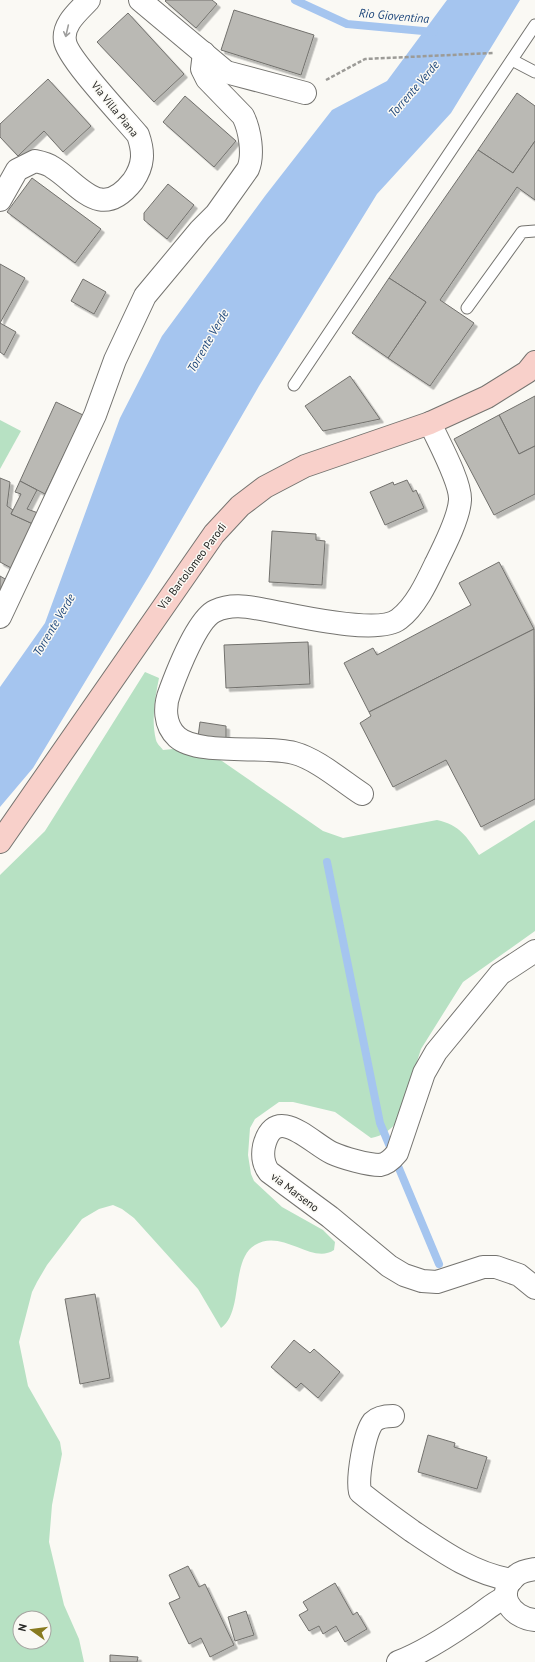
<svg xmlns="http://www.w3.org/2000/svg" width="535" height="1662" viewBox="0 0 535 1662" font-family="'PT Sans',sans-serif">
<defs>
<filter id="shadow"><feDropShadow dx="3.5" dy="3.5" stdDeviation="0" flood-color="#0004"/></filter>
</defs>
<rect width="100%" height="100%" fill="#faf9f4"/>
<!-- green -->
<g fill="#b7e1c3" fill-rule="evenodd">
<polygon points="0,420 21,431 0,469"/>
<path d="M 145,672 L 159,678 C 155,698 151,720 156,740 C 157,744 161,747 163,750 L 193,747 L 222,761 L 323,831 L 343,838 L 437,820 C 460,825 467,837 479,855 L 535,820 L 535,931 L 463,982 L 421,1049 L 398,1121 C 390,1130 383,1136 371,1138 L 335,1112 L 293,1102 L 279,1102 L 255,1119 L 250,1128 L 248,1155 L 251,1174 L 254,1181 L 282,1207 L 323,1230 L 335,1242 L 334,1250 C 312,1265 282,1228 255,1245 C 230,1260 244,1312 221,1328 L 198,1289 L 134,1218 L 122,1209 L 113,1205 L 99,1209 L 82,1219 L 47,1265 L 37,1282 L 32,1292 L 19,1342 L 28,1386 L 60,1442 L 62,1454 L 52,1505 L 49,1542 L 64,1605 L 79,1639 L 84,1662 L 0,1662 L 0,875 L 45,831 ZM 20,1618 L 44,1618 L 44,1642 L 20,1642 Z"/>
</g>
<!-- water -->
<polygon fill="#a5c5ef" points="447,0 520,0 451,113 377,194 259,386 149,576 33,768 0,807 0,687 45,623 120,418 162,336 265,196 332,110 387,81"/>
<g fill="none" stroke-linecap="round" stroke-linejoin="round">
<!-- stream -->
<g stroke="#a5c5ef" stroke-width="8">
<polyline points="295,0 347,24 434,32"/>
<polyline points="327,862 380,1123 439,1264"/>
</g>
</g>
<!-- building -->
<g fill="#bab9b4" stroke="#72716d" filter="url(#shadow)">
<polygon points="166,0 212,0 217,4 196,28 165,1"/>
<polygon points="234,10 314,35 301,75 221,50"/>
<polygon points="128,13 184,74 154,102 97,42"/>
<polygon points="48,79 91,126 63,152 44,131 18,156 0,137 0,124"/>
<polygon points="517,93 535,106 535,141 513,173 478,150"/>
<polygon points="185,96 236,141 214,167 163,122"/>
<polygon points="535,141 535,200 517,187 440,300 474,323 430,386 388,358 426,302 389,278 478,150 513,173"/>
<polygon points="32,178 101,229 75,263 7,212"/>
<polygon points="168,184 194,205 167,239 144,220 144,213"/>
<polygon points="0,264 25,278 0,323"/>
<polygon points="389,278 426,302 388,358 352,333"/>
<polygon points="83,279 106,292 94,314 71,301"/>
<polygon points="0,323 16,332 4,355 0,352"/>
<polygon points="350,376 380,419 323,431 305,406"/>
<polygon points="535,396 535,446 519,454 499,415"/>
<polygon points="56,402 83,415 45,494 20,481"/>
<polygon points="499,415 519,454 535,446 535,494 494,515 454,439"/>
<polygon points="0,478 10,482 7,506 13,510 11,514 33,524 13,569 0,562"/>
<polygon points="407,480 413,492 416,490 424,508 385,525 370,492 393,482 394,485"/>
<polygon points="20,481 37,490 27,509 41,514 33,524 11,514 21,494 15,492"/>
<polygon points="272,531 316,534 316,540 325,541 322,585 269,582"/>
<polygon points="499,562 534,629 369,712 344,663 373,648 377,655 471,605 459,583"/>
<polygon points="0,576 12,583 0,605"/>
<polygon points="534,629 535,799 481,827 446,760 393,787 360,723 371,716 369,712"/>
<polygon points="308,642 310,684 226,688 224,645"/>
<polygon points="200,722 226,726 226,740 198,737"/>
<polygon points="95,1294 110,1378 80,1384 65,1299"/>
<polygon points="294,1340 310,1353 314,1349 340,1372 318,1398 301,1383 296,1388 271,1367"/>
<polygon points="428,1435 455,1443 454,1447 487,1457 477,1489 418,1472"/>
<polygon points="188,1566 199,1587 205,1584 234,1645 210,1657 201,1638 189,1644 169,1603 180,1598 169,1575"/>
<polygon points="335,1583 353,1615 357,1612 367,1629 345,1642 336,1626 323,1634 319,1626 309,1631 299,1615 308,1610 303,1602"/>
<polygon points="246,1611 254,1635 235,1641 228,1617"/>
<polygon points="110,1655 138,1657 137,1662 110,1662"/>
</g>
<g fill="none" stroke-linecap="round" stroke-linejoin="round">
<defs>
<g id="service">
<polyline points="512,60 535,72"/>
<polyline points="467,308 522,232 535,231"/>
<polyline points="294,385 535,25"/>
</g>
<g id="minor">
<polyline points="140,0 226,72 305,93"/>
<path d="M 0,200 L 17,170 L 35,161 C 40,162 48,164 52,167 C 80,184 100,223 133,181 C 144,165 144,152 138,135 C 124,118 67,58 65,41 C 62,24 79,11 89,0"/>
<path d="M 0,617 L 95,415 L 115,360 L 145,296 L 200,230 L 216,214 L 248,169 C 254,155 250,130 243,116 L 207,79 L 202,69 L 204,53"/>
<path d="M 362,794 C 342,781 317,759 294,753 C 265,745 198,756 177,737 C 164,725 164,706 170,691 C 177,672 197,619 215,611 C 232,603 249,607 266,610 C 294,615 378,636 399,619 C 416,606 427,582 436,563 C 444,547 459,518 460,500 C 461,482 438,441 430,423"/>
<path d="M 393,1416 C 386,1416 378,1417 373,1422 C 364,1434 357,1478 360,1492 C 377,1506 394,1518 412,1531 C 443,1552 474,1574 512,1580"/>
<path d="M 398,1662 C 424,1652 447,1637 470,1621 C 484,1612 491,1604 506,1597"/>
</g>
<g id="tertiary">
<path d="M 535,951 L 500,974 L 436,1052 L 424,1073 L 397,1153 C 393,1158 387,1164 380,1165 C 368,1165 343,1158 332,1153 C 311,1143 275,1102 264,1146 C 262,1156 263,1164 269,1172 L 330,1217 L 389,1266 L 404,1275 L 422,1281 L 437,1282 L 483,1267 L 496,1267 L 519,1275 L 535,1288"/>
<path d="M 535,1569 C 529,1570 522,1571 517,1575 C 494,1592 510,1618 535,1620"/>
</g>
<polyline id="secondary" points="0,842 214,534 240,506 265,487 305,466 430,423 487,397 527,372 535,362"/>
</defs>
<!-- service casing -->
<use href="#service" stroke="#757470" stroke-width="13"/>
<!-- minor casing -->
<use href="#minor" stroke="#757470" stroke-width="24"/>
<!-- tertiary casing -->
<use href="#tertiary" stroke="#757470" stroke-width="24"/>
<!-- secondary casing -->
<use href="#secondary" stroke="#757470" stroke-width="24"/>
<!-- path -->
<polyline stroke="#9c9b97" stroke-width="2.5" stroke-dasharray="4 2" stroke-linecap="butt" points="326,80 365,59 493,53"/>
<!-- service -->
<use href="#service" stroke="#fff" stroke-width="11"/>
<!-- minor -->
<use href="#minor" stroke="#fff" stroke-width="22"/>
<!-- tertiary -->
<use href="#tertiary" stroke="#fff" stroke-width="22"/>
<!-- secondary -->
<use href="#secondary" stroke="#f8d0ca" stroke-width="22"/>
</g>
<!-- one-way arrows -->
<defs><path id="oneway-shaft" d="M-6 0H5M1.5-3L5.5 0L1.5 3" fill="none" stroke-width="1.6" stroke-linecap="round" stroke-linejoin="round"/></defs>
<use stroke="#9e9e9d" href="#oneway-shaft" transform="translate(67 31) rotate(103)"/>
<g text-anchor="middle" stroke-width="3" stroke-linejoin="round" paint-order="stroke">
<!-- street labels -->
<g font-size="11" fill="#272725" stroke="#faf9f4">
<text transform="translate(115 109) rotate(51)" y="4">Via Villa Piana</text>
<text transform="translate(192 566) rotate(-53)" y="4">Via Bartolomeo Parodi</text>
<text transform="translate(295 1192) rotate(37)" y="4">via Marseno</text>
</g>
<!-- water labels -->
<g font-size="12" font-style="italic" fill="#1f487c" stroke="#faf9f4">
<text transform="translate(394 16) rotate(5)" y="4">Rio Gioventina</text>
<text transform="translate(414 89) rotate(-49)" y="4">Torrente Verde</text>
<text transform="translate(208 341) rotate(-60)" y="4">Torrente Verde</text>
<text transform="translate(54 625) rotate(-59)" y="4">Torrente Verde</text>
</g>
</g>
<!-- north arrow -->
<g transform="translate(32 1630) rotate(284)"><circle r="19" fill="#faf9f4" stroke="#a6a5a1"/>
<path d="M0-3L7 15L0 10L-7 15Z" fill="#887a1f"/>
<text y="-6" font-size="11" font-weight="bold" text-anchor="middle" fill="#272725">N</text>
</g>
</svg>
